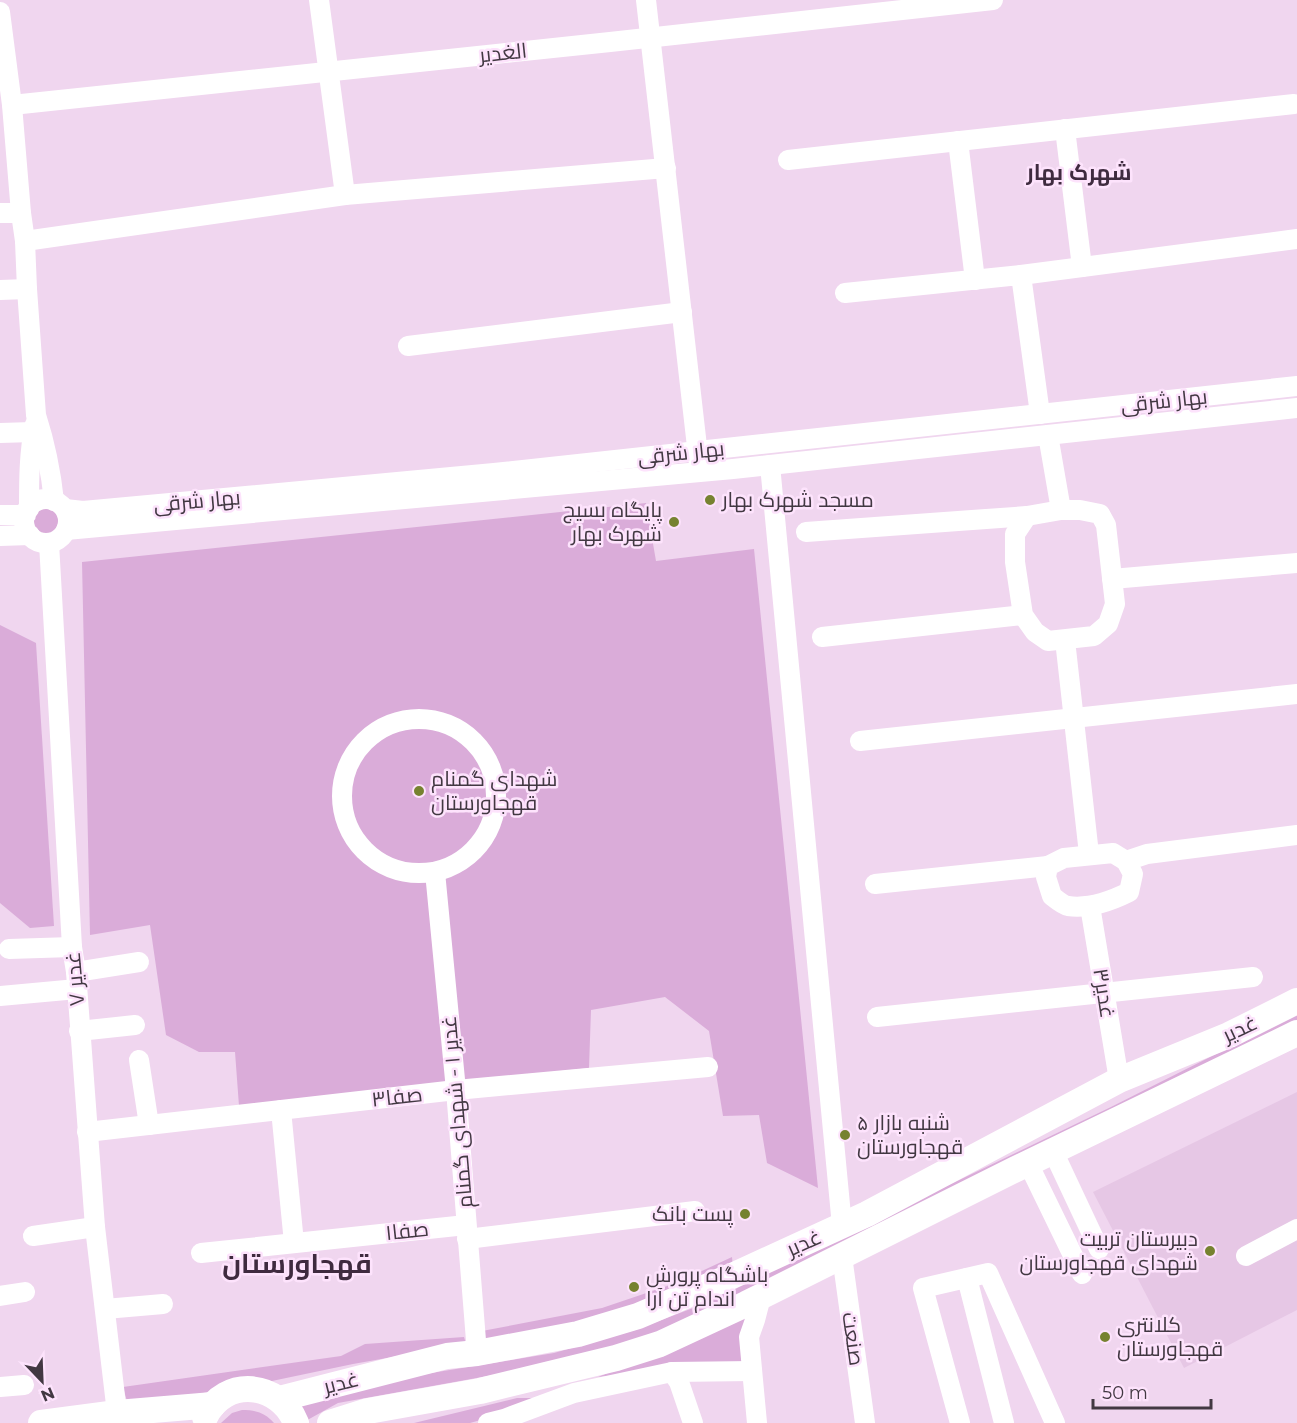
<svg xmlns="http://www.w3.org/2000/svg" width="1297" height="1423" viewBox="0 0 1297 1423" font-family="Montserrat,Cairo,sans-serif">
<rect width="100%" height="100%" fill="#f0d6ef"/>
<!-- built -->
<polygon fill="#e6c7e5" points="1297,1092 1297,1310 1184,1368 1093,1192"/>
<!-- green -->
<g fill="#daacd9">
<path d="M 44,503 C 54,503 67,513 64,524 C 57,551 22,538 28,519 C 28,517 32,513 33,511 C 37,507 38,505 44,503 Z"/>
<polygon points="646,503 656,561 754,549 818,1188 767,1163 759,1115 723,1116 709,1031 665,997 591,1010 589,1068 239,1106 235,1052 199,1052 166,1035 150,925 90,935 82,562"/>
<polygon points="0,625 36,643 54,926 30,928 0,903"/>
<polygon points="1297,1013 1297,1025 654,1337 515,1371 338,1403 302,1423 288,1400 357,1385 554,1353 635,1330 693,1308 1111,1107"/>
<polygon points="732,1257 733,1268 620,1313 486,1341 482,1331 602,1308 676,1283"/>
<polygon points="752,1306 746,1367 678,1368 598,1377 671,1347"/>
<polygon points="464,1337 466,1344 353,1364 253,1385 128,1405 123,1387 341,1356 365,1344"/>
<polygon points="517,1398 536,1398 505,1413 470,1423 414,1423"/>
<path d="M 242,1410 C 256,1410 265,1413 274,1423 L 221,1423 L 232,1413 Z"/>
</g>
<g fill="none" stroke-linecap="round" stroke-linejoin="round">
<!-- minor -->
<g stroke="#fff" stroke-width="20">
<polyline points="319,0 345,195"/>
<polyline points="646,0 699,464"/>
<path d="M 0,12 L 12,105 L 21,213 L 25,241 L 27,289 L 36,415 C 45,443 51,472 54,501"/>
<polyline points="12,105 610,42 993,0"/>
<polyline points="1065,129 1082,267"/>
<polyline points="958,141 975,280"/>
<polyline points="788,160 1294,104"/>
<polyline points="0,213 21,213"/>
<polyline points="25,241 345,195 666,168"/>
<polyline points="1021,275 1297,239"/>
<polyline points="0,290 27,289"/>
<polyline points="845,293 1021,275 1040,414"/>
<polyline points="408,346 682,312"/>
<polyline points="0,433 33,432"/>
<polyline points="1048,435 1061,510"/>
<polyline points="770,465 842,1226"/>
<circle cx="46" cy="521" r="22"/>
<path d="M 29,509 C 29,480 29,452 35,424"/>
<polyline points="65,509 83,511 494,473 1297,386"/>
<polygon points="1061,510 1080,510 1100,514 1106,525 1115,604 1108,624 1094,636 1048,641 1035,632 1023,615 1015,562 1015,534 1027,516"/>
<polyline points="0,515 26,515"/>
<polyline points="66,530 733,469 1297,408"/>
<polyline points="806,532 1027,516"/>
<polyline points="0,536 30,535"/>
<polyline points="49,543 72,947 76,972 95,1227 117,1413"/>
<polyline points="1112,579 1297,563"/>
<polyline points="822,637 1023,615"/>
<polyline points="1065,640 1089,854"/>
<circle cx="419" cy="796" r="77"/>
<polyline points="860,741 1297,694"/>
<path d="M 1113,853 L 1126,861 L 1133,874 L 1129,892 C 1111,901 1089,909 1068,906 C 1063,905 1057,900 1052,896 L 1046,877 L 1048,866 L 1064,858 Z"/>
<polyline points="1126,861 1147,854 1297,835"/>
<polyline points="435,872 456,1090 477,1353"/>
<polyline points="875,884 1048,866"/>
<polyline points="1090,906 1119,1080"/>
<polyline points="9,949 72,947"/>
<polyline points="76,972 139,962"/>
<polyline points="0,996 77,989"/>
<polyline points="877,1017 1253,977"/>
<polyline points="79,1031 135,1025"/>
<polyline points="139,1060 149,1125"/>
<polyline points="281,1110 294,1243"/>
<polyline points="87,1132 456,1090 708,1067"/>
<polyline points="1053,1151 1099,1249"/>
<polyline points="1028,1163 1082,1274"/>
<polyline points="33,1236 95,1227"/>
<polyline points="467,1239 695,1211"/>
<polyline points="201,1253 466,1225"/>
<polyline points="842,1256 865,1423"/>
<polyline points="1246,1256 1297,1229"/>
<polyline points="967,1278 1004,1423"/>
<polyline points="0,1296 25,1292"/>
<polyline points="105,1309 163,1304"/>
<polyline points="672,1372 679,1382 693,1423"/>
<polyline points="0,1387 24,1385"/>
<polyline points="488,1423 504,1419 574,1393 672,1372 752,1371"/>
<polyline points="757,1423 749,1337 755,1320 761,1297"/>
<polyline points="960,1423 923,1288 988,1273 1055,1423"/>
</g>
<!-- major -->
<g stroke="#fff" stroke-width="26">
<polyline points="279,1399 447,1356 477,1353 578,1334 638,1316 732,1276 867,1214 1119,1080 1229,1035 1297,1001"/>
<path d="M 205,1417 C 225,1376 280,1382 296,1423"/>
<polyline points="41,1423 117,1413 213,1405"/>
<polyline points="330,1423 368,1411 480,1391 616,1358 660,1344 746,1304 1016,1169 1297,1033"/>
</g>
</g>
<!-- markers -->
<g fill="#768230" stroke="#fde3fc" stroke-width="2">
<circle cx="710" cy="500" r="6"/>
<circle cx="674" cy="522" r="6"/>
<circle cx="419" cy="791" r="6"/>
<circle cx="845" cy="1135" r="6"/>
<circle cx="745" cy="1214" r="6"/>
<circle cx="1210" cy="1251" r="6"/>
<circle cx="634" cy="1287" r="6"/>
<circle cx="1105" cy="1337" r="6"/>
</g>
<g text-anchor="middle" stroke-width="5" stroke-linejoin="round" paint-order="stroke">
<!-- street labels -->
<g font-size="21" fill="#423842" stroke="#fde3fc">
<text transform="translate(503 53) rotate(-6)" y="7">الغدیر</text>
<text transform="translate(1164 401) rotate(-6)" y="7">بهار شرقی</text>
<text transform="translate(681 453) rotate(-6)" y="7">بهار شرقی</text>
<text transform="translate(197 501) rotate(-5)" y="7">بهار شرقی</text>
<text transform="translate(75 979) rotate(-95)" y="7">غدیر ۷</text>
<text transform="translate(1104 993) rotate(81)" y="7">غدیر۳</text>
<text transform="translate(1240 1029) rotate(-25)" y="7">غدیر</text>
<text transform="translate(397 1097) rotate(-6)" y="7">صفا۳</text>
<text transform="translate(457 1112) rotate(-95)" y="7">غدیر ۱ - شهدای گمنام</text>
<text transform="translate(407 1231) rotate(-6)" y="7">صفا۱</text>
<text transform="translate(804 1243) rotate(-24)" y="7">غدیر</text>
<text transform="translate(853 1339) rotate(82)" y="7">صنعت</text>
<text transform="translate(341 1383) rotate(-14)" y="7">غدیر</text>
</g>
<!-- poi labels -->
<g font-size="21" fill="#423842" stroke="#fde3fc" text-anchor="start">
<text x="722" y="507">مسجد شهرک بهار</text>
<text x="662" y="517" text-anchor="end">پایگاه بسیج<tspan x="662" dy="24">شهرک بهار</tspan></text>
<text x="431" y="786">شهدای گمنام<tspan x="431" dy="24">قهجاورستان</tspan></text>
<text x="857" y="1130">۵ شنبه بازار<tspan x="857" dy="24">قهجاورستان</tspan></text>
<text x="733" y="1221" text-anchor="end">پست بانک</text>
<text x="1198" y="1246" text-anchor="end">دبیرستان تربیت<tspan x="1198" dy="24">شهدای قهجاورستان</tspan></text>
<text x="646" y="1282">باشگاه پرورش<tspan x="646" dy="24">اندام تن آرا</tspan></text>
<text x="1117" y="1332">کلانتری<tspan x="1117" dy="24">قهجاورستان</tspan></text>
</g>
<!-- neighbourhood labels -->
<g font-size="22" font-weight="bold" fill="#3f2b3f" stroke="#fde3fc">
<text x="1079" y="180">شهرک بهار</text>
</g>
<!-- district labels -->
<g font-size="27" font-weight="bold" fill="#3f2b3f" stroke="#fde3fc">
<text x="297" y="1273">قهجاورستان</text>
</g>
</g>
<!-- north arrow -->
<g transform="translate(42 1381) rotate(157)" stroke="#fde3fc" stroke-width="4.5" paint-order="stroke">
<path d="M0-4.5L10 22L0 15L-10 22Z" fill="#423842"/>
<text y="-9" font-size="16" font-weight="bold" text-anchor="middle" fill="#423842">N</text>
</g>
<!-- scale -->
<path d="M1093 1399v9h118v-9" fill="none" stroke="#423842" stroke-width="3"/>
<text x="1102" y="1399" font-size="18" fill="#423842" stroke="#fde3fc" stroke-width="4.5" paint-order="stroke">50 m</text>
</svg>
